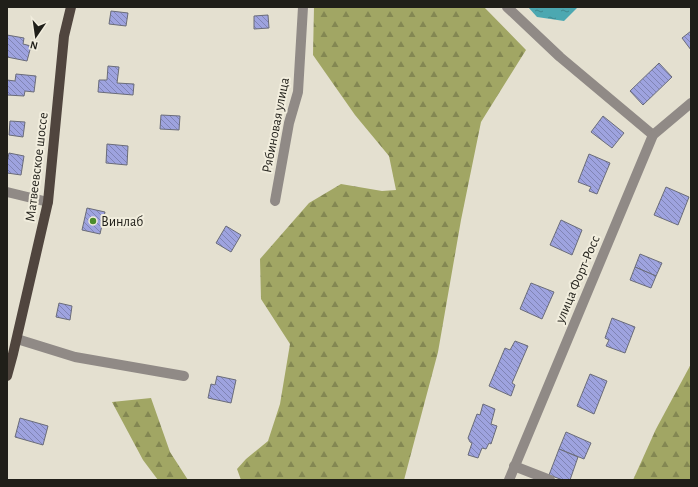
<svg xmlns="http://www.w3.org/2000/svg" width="698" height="487" viewBox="0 0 698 487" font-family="'Alegreya Sans',sans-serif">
<defs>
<pattern id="forest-firs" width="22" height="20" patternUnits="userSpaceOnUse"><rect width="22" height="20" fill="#a1a664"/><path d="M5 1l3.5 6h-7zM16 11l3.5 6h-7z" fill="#838752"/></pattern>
<pattern id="water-ripples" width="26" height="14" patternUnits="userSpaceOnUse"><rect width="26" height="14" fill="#4ca8b1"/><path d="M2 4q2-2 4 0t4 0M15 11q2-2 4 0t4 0" fill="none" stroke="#3f888f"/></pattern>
<pattern id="building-back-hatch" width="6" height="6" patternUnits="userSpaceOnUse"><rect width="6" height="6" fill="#9ea3df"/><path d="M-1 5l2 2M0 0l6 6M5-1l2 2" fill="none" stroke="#8084b4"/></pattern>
</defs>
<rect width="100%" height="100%" fill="#e4e0d0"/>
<!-- forest -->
<g fill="url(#forest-firs)">
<polygon points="314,7 484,7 526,50 481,122 461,220 438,352 404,480 241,480 237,469 246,459 268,441 280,404 290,344 261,299 260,259 309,203 341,184 382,191 396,190 389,156 355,115 313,55"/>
<polygon points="691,364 691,480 633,480 656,429"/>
<polygon points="151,398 170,452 188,480 158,480 143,460 112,402"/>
</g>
<!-- water -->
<polygon fill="url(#water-ripples)" points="528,7 578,7 564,21 537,17"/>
<!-- building -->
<g fill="url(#building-back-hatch)" stroke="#6a6c79">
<polygon points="111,11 128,13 126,26 109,24"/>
<polygon points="268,15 269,28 254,29 254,16"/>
<polygon points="691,31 691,50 682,38"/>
<polygon points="7,35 24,38 23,44 31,46 27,61 7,57"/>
<polygon points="659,63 672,77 643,105 630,91"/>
<polygon points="108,66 119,67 117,83 134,84 133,95 98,92 99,80 107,80"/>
<polygon points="16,74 36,76 34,92 25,91 24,96 7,95 7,80 15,81"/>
<polygon points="161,115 180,116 179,130 160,129"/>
<polygon points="603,116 624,133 612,148 591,132"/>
<polygon points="10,121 25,122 23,137 9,135"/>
<polygon points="107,144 128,146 127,165 106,163"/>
<polygon points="9,153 24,156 21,175 7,173 7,163"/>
<polygon points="589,154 610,163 597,194 589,191 591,187 578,182"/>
<polygon points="666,187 689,197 678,225 654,215"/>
<polygon points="87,208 105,212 100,234 82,230"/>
<polygon points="561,220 582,230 572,255 550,245"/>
<polygon points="226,226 241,235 231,252 216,243"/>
<polygon points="640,254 662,263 656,276 635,267"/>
<polygon points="635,267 656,276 651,288 630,280"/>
<polygon points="531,283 554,292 542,319 520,309"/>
<polygon points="59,303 72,306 70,320 56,317"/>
<polygon points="612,318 635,327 625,353 606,346 609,340 605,338"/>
<polygon points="515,341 528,346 512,383 515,385 511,396 489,386 505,348 510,350"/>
<polygon points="590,374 607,381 594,414 577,406"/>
<polygon points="217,376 236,380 231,403 208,398 211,384 215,385"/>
<polygon points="483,404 495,409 491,424 497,426 491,444 489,443 486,449 482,448 478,458 468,455 472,443 470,442 468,438 477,414 480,415"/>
<polygon points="20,418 48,426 43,445 15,437"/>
<polygon points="566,432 591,443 584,459 559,449"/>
<polygon points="559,449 578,457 570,480 563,480 549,475"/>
</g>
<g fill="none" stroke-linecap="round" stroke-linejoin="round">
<!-- minor -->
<g stroke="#908a86" stroke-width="10">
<polyline points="507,7 560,57 653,135"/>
<polyline points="7,192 48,202"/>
<polyline points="275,201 289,123 298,92 303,7"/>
<polyline points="17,339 75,357 184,376"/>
<polyline points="514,466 550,480"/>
<polyline points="509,480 653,135 691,103"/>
</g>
<!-- major -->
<polyline stroke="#50453e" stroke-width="10" points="7,376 13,354 48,202 64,36 71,7"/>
</g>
<!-- markers -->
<circle fill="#4c8c2d" stroke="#f1eddd" stroke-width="1.5" cx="93" cy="221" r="4"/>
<g text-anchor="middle" stroke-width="4" stroke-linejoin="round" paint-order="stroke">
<!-- street labels -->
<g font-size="14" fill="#201f19" stroke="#f1eddd">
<text transform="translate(275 125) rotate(-79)" y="5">Рябиновая улица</text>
<text transform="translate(36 167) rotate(-83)" y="5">Матвеевское шоссе</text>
<text transform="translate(577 279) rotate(-67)" y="5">улица Форт-Росс</text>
</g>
<!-- poi labels -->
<g font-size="14" fill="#201f19" stroke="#f1eddd" text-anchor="start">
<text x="101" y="226">Винлаб</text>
</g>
</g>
<!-- border -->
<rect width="698" height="487" fill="none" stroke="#201f19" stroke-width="16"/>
<!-- north arrow -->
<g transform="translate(36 36) rotate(193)" stroke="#f1eddd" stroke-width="3" paint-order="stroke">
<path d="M0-3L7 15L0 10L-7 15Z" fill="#201f19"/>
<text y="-6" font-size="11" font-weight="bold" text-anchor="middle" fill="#201f19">N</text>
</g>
</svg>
